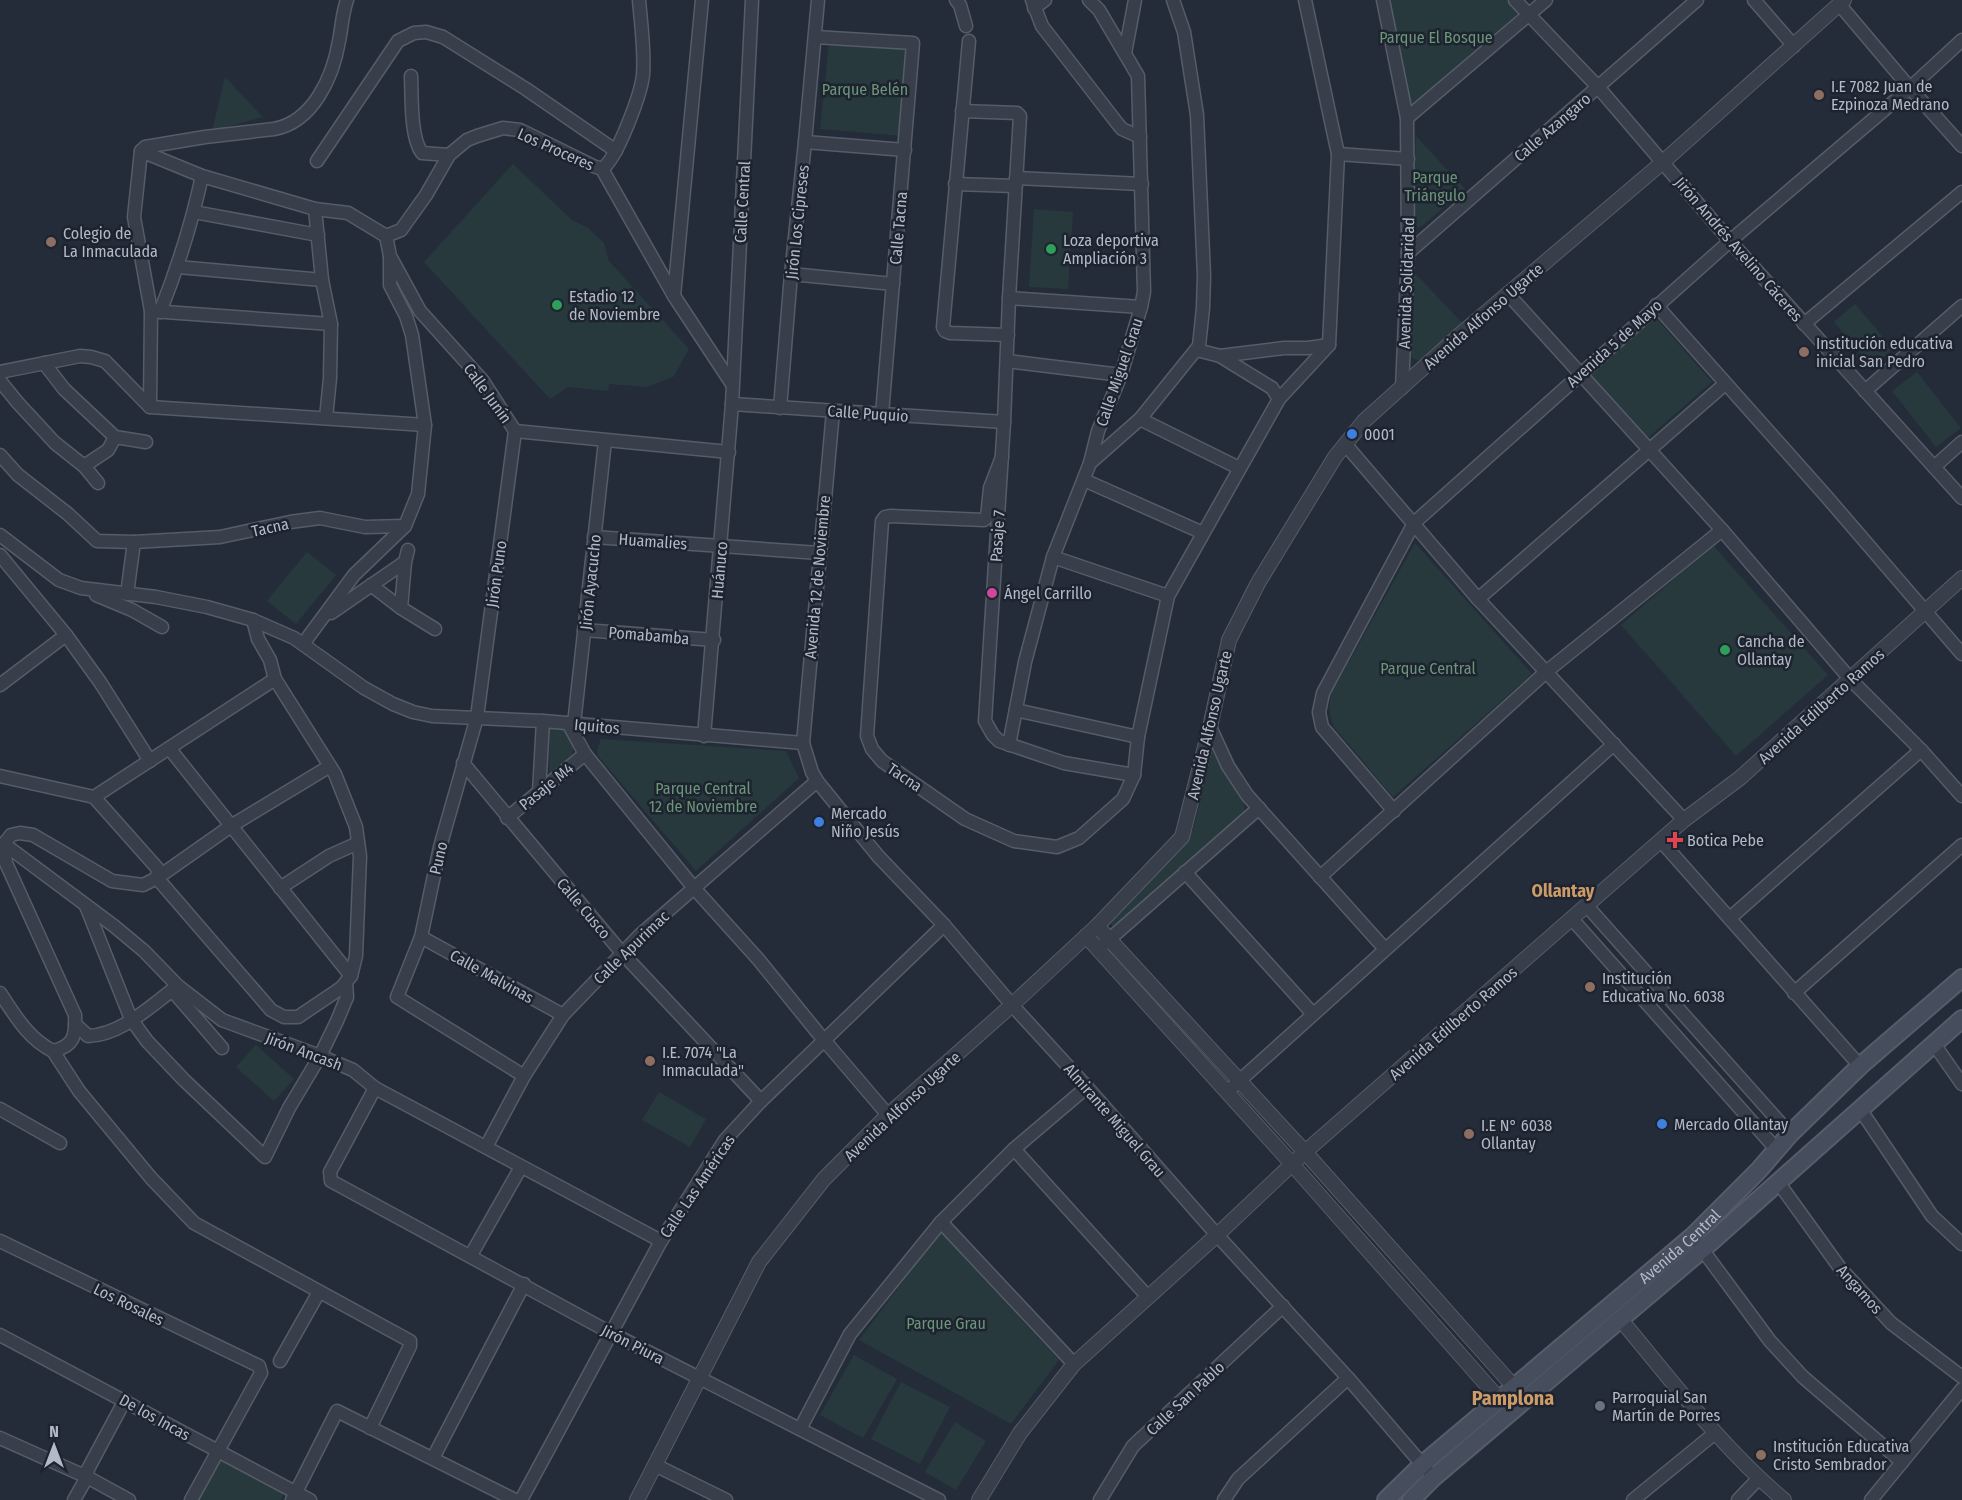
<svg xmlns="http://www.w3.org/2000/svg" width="1962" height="1500" viewBox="0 0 1962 1500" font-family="'Fira Sans Condensed',sans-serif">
<rect width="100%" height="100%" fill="#242c3a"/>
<!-- green -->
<g fill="#27393c">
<polygon points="1390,0 1507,0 1520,14 1411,105"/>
<polygon points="829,43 909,48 903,136 820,129"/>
<polygon points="225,77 263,117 212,131"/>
<polygon points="1416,136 1465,189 1422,226 1417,228 1413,225"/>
<polygon points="513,164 572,220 588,228 604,243 609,261 689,349 673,377 647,387 609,384 608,391 568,387 550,399 424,262"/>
<polygon points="1034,209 1073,212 1068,289 1029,287"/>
<polygon points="1414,272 1463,324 1423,362 1412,358 1409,347"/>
<polygon points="1855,304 1893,349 1872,367 1834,322"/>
<polygon points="1655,317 1712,382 1644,441 1587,376"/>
<polygon points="1917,372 1961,428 1936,447 1892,391"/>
<path d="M 1415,543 L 1532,674 L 1393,797 L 1334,727 C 1328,715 1329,707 1331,694 Z"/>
<polygon points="1713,545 1828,675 1736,756 1621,625"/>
<polygon points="307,552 336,575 296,624 267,601"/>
<polygon points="550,727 565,727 574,748 571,756 549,775"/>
<polygon points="601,739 786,751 799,778 696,871 598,756 597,750"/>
<polygon points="1213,749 1244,803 1245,813 1114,928 1109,922 1178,850 1193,830"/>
<polygon points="256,1045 294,1079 274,1101 236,1067"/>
<polygon points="659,1092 706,1119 690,1147 642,1120"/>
<polygon points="940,1232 1059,1360 1011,1424 859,1340"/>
<polygon points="854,1355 897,1379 863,1438 820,1415"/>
<polygon points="901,1382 950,1407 920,1464 871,1439"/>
<polygon points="955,1422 986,1441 956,1490 925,1472"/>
<polygon points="214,1455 285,1492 281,1500 192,1500"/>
</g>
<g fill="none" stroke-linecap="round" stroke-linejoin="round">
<defs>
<g id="minor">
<polyline points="956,0 960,5 966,26"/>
<polyline points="1032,0 1042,26 1117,123 1122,129 1140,137"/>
<polyline points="1383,0 1407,118 1408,253 1402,388"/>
<polyline points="1515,0 1598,87 1730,241 1962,498"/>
<polyline points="1754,0 1794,46"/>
<polyline points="1839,4 1910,88 1962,146"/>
<polyline points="1034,8 1045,0"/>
<polyline points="815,37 913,43 882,414"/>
<polyline points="969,41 943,327 945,331 950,333 1008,335"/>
<polyline points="1125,53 1135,0"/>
<path d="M 411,76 C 412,96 410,137 422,153 L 449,155"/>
<polyline points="962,111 1017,113 1020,116 1009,298 1004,422 985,721 993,735 999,741 1064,763 1134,775"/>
<polyline points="1407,118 1546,0"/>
<polyline points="805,142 905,150"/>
<path d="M 141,151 L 202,176 L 315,209 L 348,213 L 386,236 L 401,230 L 426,195 L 449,155 L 467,140 L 477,136 L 503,128 L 520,130 L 593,166 L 602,169 C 617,159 641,94 643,75 C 645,51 641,24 639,0"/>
<polyline points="1338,154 1408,159"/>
<polyline points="317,161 398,41 414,33 426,32 443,37 526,89 616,151"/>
<polyline points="602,169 674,296 732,384"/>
<polyline points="1016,178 1142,184"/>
<polyline points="955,184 1015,186"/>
<polyline points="315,209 322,280 331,324 330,378 326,418"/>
<polyline points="194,212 318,235"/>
<polyline points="386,236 390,256 420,311 483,381 515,431"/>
<polyline points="1408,253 1697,0"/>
<polyline points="178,267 322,280"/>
<polyline points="791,274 893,284"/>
<polyline points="1508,294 1722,530 1851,680 1921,750 1962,796"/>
<polyline points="674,296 702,0"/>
<polyline points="1009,298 1141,307"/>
<polyline points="1656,305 1826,496 1962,654"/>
<polyline points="151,311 331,324"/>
<path d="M 160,312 C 178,267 192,222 202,176"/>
<polyline points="1804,324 1962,192"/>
<polyline points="1197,350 1220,356 1272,388 1279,399"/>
<polyline points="1220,356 1284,348 1308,348 1329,345"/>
<polyline points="1007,361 1121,375"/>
<polyline points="44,363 64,389 115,437 146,442"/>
<polyline points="0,372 80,356 91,357 105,361 150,407 425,425"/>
<polyline points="0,381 18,403 55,443 84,466 98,483"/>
<polyline points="1865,391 1962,306"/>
<polyline points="732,404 1004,422"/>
<path d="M 150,407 L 151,311 L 134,217 L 141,151 L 145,147 L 205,137 L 274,129 C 313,122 333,77 339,41 C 342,27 342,14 347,0"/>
<polyline points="780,408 791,274 805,142 818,0"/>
<polyline points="833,411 803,743 812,772 817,781 878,856 944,925 1012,1005 1087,1087 1217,1235 1348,1378 1427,1470"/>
<polyline points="1140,419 1239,468"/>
<polyline points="515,431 477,717 440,847 421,937 397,997 524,1076"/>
<polyline points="515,431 729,452"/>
<polyline points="1345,444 1478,599 1684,820"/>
<polyline points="0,455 18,475 68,514 97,541 134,542 220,537 290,522 320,518 365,527 405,526"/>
<polyline points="1002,457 990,488 987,517 984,520 890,516 885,517 882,521 867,736 872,749 882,761 965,819 1014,841 1057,847 1079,838 1123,799 1134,775 1138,737 1168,596 1279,399 1329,345 1338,154 1305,0"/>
<polyline points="1090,463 1140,419 1199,346 1203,308 1204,276 1197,115 1184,32 1173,0"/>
<polyline points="84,466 108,450 115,437"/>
<polyline points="1934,467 1962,442"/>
<polyline points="1084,480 1203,533"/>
<polyline points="0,535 59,580 81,588 156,597 207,607 253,620 294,638 364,688 393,704 413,712 432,716 543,721 803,743"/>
<polyline points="594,537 819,553"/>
<polyline points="0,555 66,635 100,682 150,761"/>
<polyline points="1053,557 1168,596"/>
<polyline points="371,585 401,608 435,629"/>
<polyline points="127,594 134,542"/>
<polyline points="96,595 132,610 162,627"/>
<polyline points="1478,599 1725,384"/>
<polyline points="401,608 405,562 408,550"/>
<polyline points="331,613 405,562"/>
<polyline points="253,620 258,639 270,660 275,679 335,774 356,827 360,856 356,956 351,976 341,988 298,1017 284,1017 271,1010 157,878 231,826 330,766"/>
<polyline points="584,630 714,640"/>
<polyline points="303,644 354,575 405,526 418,494 425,425 412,335 406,316 390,285 390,256"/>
<polyline points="0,685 66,635"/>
<polyline points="1016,710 1138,737"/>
<polyline points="568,723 585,754 694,888 758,959 818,1033 888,1115"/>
<polyline points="574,724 605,441"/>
<polyline points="1210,727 1228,766 1247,795 1385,949"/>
<polyline points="704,736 732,404 752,0"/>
<polyline points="1009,745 1025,662 1053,557 1090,463 1098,431 1121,375 1141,307 1144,292 1138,76 1099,10 1089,0"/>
<polyline points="169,748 351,976"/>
<polyline points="463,763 622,953 761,1101"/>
<polyline points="0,776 94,797 275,679"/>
<polyline points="539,792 543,721"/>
<polyline points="1394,811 1322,727 1319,712 1323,693 1414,523 1730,241 1910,88 1962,40"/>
<polyline points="507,818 585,754"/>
<polyline points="1661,841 1860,1066"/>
<polyline points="4,844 114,926 144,951 178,986 222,1020 320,1056 353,1070 375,1088 661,1241"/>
<polyline points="1185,872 1313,1014"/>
<polyline points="1320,877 1546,672 1722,530"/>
<polyline points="280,888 329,856 358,843"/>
<polyline points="86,906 131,1019 147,1041 184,1080 265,1157 289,1108 320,1056 337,1021 347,997 346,982"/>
<polyline points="1587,906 1790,1134"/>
<polyline points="1730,918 1921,750"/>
<polyline points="1572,919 1777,1150"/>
<polyline points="421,937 563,1015"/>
<polyline points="1104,944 1259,808"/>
<polyline points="172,990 222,1048"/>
<path d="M 0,993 C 15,1015 28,1039 53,1051 C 74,1046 76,1036 75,1015 L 6,863 L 4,844 L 11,835 L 20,833 L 33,835 L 112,881 L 143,885 L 157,878 L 158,869 L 94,797"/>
<polyline points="1794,993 1962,845"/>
<path d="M 75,1024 L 88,1036 C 122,1035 151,1005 178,986"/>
<polyline points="1934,1044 1962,1084"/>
<polyline points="53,1051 79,1091 151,1178 194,1223 410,1341 410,1346 370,1428"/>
<polyline points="375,1088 330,1172 331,1181 611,1333 939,1500"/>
<polyline points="1227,1092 1614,744"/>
<polyline points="0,1109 60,1143"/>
<polyline points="1860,1109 1932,1216 1962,1244"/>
<polyline points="486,1147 524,1076 563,1015 640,935 817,781"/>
<polyline points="1014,1149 1148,1297"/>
<polyline points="1778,1182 1840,1268 1891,1323 1962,1377"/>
<polyline points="941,1222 1074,1364"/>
<polyline points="0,1241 259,1366 261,1373 191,1500"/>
<polyline points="1699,1245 1770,1341 1803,1377 1902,1462"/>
<polyline points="471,1255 521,1167"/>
<polyline points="0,1335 310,1500"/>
<polyline points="280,1361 319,1292"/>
<polyline points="800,1429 850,1334 941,1222 1014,1149 1087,1087"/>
<polyline points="0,1438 87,1477 129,1500"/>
<polyline points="433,1458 524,1284"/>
<polyline points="655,1465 726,1500"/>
<polyline points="74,1500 87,1477 88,1469 125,1400"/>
<polyline points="292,1500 337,1411 515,1500"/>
<polyline points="521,1500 661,1241 725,1140 761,1101 944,925"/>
<polyline points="1100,1500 1133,1446 1283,1306"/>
<polyline points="1224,1500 1238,1479 1348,1378"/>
<polyline points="1633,1500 1715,1433"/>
<polyline points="1738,1500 1759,1478"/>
<polyline points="1871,1500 1962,1389"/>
</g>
<g id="tertiary">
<polyline points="1097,926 1305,1152 1515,1388"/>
<polyline points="1086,936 1292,1164 1500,1400"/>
<path d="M 1621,1320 C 1673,1382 1722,1448 1784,1500"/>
<polyline points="637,1500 759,1262 824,1179 888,1115 1012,1005 1097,926 1182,837 1210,727 1229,640 1258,583 1335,457 1364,421 1463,332 1663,162 1844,0"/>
<polyline points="979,1500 1020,1433 1074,1364 1217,1235 1305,1152 1684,820 1740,778 1962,578"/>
</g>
<g id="secondary">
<path id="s1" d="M 1386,1500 L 1423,1464 L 1693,1236 L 1759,1170 L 1790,1134 L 1860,1066 L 1962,978"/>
<polyline points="1411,1500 1434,1477 1703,1249 1962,1019"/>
</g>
</defs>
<!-- minor casing -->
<use href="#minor" stroke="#565c68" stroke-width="15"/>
<!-- tertiary casing -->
<use href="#tertiary" stroke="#565c68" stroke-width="16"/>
<!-- secondary casing -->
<use href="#secondary" stroke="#565c68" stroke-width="20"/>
<!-- minor -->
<use href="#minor" stroke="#383e4a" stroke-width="12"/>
<!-- tertiary -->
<use href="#tertiary" stroke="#383e4a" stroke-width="14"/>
<!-- secondary -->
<use href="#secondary" stroke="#464d5d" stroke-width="16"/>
</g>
<!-- markers -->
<g fill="#8d6e63" stroke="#1d232f" stroke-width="2">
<circle cx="1819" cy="95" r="6"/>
<circle cx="51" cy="242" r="6"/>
<circle cx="1804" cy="352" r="6"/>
<circle cx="1590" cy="987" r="6"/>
<circle cx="650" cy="1061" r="6"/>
<circle cx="1469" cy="1134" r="6"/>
<circle cx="1761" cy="1455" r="6"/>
</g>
<g fill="#2e9e5b" stroke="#1d232f" stroke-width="2">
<circle cx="1051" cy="249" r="6"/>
<circle cx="557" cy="305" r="6"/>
<circle cx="1725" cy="650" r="6"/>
</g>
<g fill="#3f7fe0" stroke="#1d232f" stroke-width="2">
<circle cx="1352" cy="434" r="6"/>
<circle cx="819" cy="822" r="6"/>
<circle cx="1662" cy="1124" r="6"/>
</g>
<circle fill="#d1479c" stroke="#1d232f" stroke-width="2" cx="992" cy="593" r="6"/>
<path fill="#e0444e" stroke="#1d232f" stroke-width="2" d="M1672 831h6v6h6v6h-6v6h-6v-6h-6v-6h6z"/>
<circle fill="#6b7280" stroke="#1d232f" stroke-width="2" cx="1600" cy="1406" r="6"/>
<g text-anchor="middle" stroke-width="5" stroke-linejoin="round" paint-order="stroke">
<!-- park labels -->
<g font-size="16" fill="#6c9579" stroke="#1d232f">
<text x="1436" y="43">Parque El Bosque</text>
<text x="865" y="95">Parque Belén</text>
<text x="1435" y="183">Parque<tspan x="1435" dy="18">Triángulo</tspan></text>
<text x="1428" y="674">Parque Central</text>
<text x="703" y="794">Parque Central<tspan x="703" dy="18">12 de Noviembre</tspan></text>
<text x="946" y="1329">Parque Grau</text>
</g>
<!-- poi labels -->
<g font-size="16" fill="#b3b9c6" stroke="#1d232f" text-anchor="start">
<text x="1831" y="92">I.E 7082 Juan de<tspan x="1831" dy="18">Ezpinoza Medrano</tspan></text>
<text x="63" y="239">Colegio de<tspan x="63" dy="18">La Inmaculada</tspan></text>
<text x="1063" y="246">Loza deportiva<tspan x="1063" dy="18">Ampliación 3</tspan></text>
<text x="569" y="302">Estadio 12<tspan x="569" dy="18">de Noviembre</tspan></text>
<text x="1816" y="349">Institución educativa<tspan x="1816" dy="18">inicial San Pedro</tspan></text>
<text x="1364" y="440">0001</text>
<text x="1004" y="599">Ángel Carrillo</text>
<text x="1737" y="647">Cancha de<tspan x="1737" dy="18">Ollantay</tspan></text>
<text x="831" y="819">Mercado<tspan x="831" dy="18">Niño Jesús</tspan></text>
<text x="1687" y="846">Botica Pebe</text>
<text x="1602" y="984">Institución<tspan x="1602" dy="18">Educativa No. 6038</tspan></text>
<text x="662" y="1058">I.E. 7074 "La<tspan x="662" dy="18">Inmaculada"</tspan></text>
<text x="1674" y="1130">Mercado Ollantay</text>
<text x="1481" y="1131">I.E N° 6038<tspan x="1481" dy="18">Ollantay</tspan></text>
<text x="1612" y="1403">Parroquial San<tspan x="1612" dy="18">Martín de Porres</tspan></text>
<text x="1773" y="1452">Institución Educativa<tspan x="1773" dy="18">Cristo Sembrador</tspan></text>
</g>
<!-- street labels -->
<g font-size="16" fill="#b3b9c6" stroke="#1d232f">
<text transform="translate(1552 127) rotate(-41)" y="6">Calle Azangaro</text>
<text transform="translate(556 149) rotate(24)" y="6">Los Proceres</text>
<text transform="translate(742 202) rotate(-87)" y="6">Calle Central</text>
<text transform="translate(797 222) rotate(-84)" y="6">Jirón Los Cipreses</text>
<text transform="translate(898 228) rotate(-85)" y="6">Calle Tacna</text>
<text transform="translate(1739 249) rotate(49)" y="6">Jirón Andrés Avelino Cáceres</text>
<text transform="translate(1406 283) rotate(-88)" y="6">Avenida Solidaridad</text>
<text transform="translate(1483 316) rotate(-41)" y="6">Avenida Alfonso Ugarte</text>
<text transform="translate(1614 343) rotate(-42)" y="6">Avenida 5 de Mayo</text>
<text transform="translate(1119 372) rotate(-71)" y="6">Calle Miguel Grau</text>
<text transform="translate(488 393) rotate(54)" y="6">Calle Junín</text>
<text transform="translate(868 413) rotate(4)" y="6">Calle Puquio</text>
<text transform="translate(270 527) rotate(-13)" y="6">Tacna</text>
<text transform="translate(997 536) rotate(-86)" y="6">Pasaje 7</text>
<text transform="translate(653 541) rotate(4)" y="6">Huamalies</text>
<text transform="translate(719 570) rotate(-85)" y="6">Huánuco</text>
<text transform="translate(496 574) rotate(-82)" y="6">Jirón Puno</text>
<text transform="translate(817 577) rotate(-85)" y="6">Avenida 12 de Noviembre</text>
<text transform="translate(590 582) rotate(-84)" y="6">Jirón Ayacucho</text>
<text transform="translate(649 635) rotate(5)" y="6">Pomabamba</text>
<text transform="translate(1821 706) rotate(-42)" y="6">Avenida Edilberto Ramos</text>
<text transform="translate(1209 725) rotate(-77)" y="6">Avenida Alfonso Ugarte</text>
<text transform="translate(597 726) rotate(5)" y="6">Iquitos</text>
<text transform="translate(905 777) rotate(34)" y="6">Tacna</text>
<text transform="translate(546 786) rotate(-39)" y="6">Pasaje M4</text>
<text transform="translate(438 858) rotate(-77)" y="6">Puno</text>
<text transform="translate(584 908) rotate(50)" y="6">Calle Cusco</text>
<text transform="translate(631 947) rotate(-44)" y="6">Calle Apurimac</text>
<text transform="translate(492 976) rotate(29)" y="6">Calle Malvinas</text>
<text transform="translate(1453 1023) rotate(-41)" y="6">Avenida Edilberto Ramos</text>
<text transform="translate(304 1051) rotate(21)" y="6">Jirón Ancash</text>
<text transform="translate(902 1106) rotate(-43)" y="6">Avenida Alfonso Ugarte</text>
<text transform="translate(1115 1120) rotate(49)" y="6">Almirante Miguel Grau</text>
<text transform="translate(697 1186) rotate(-56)" y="6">Calle Las Américas</text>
<text dy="6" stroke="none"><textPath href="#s1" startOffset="388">Avenida Central</textPath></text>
<text transform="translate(1860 1289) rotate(48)" y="6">Angamos</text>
<text transform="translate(129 1304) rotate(26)" y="6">Los Rosales</text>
<text transform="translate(633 1344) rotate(27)" y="6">Jirón Piura</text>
<text transform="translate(1185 1398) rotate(-43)" y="6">Calle San Pablo</text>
<text transform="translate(155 1417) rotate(29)" y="6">De los Incas</text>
</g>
<!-- neighbourhood labels -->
<g font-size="18" font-weight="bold" fill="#cc9b68" stroke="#1d232f">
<text x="1563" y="897">Ollantay</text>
</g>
<!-- quarter labels -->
<g font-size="20" font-weight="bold" fill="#cc9b68" stroke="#1d232f">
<text x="1513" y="1405">Pamplona</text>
</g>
</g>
<!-- north arrow -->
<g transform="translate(54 1446)" stroke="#1d232f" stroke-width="4.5" paint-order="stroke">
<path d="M0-4.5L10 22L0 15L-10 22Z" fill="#b3b9c6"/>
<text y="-9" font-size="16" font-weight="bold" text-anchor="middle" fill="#b3b9c6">N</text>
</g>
</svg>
